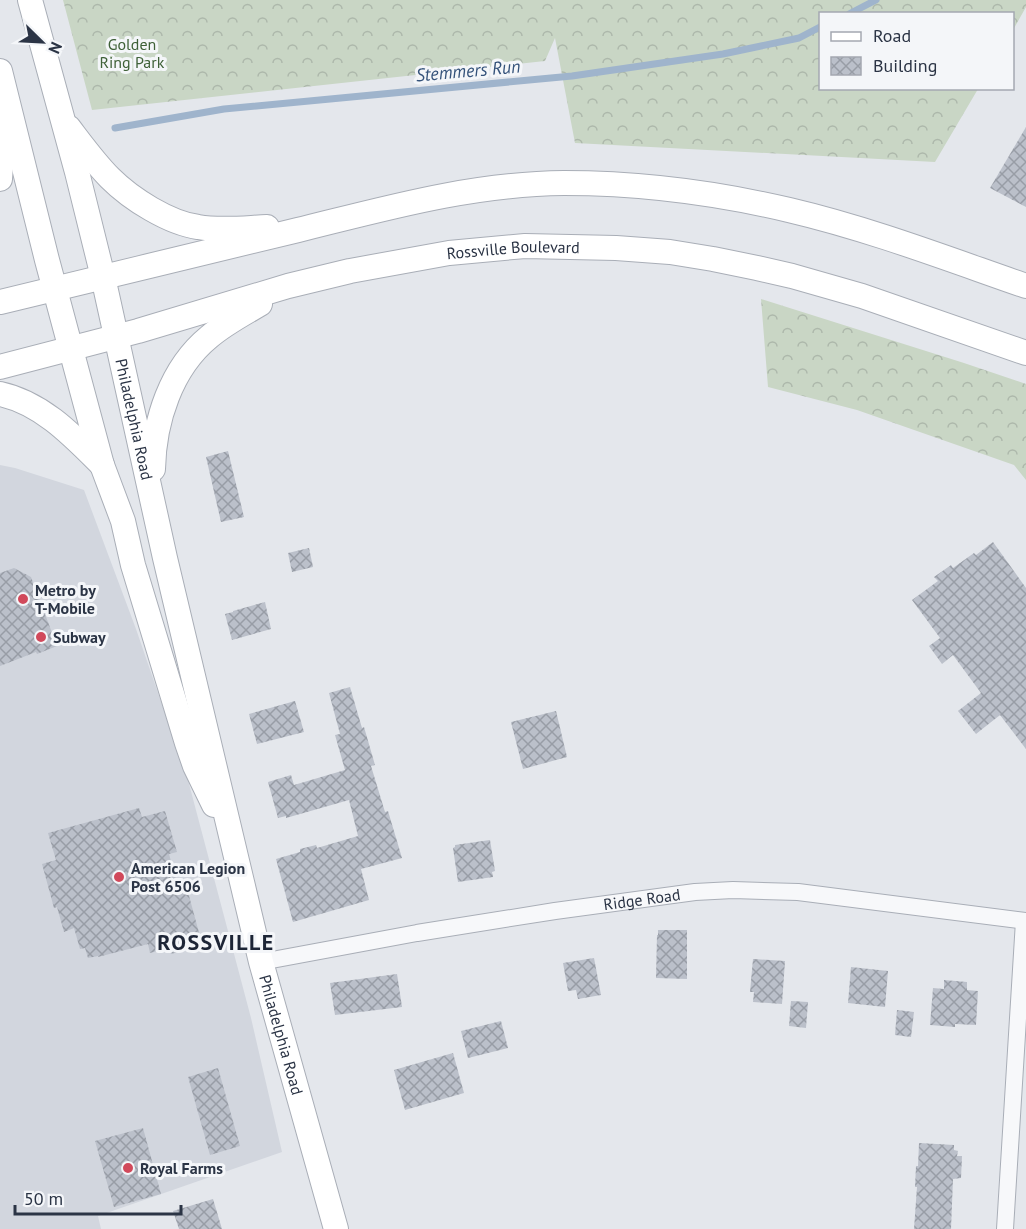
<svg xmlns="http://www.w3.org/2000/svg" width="1026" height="1229" viewBox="0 0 1026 1229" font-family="'PT Sans',sans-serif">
<defs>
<pattern id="forest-crowns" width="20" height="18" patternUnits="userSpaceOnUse" patternTransform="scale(1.5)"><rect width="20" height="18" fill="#c9d6c5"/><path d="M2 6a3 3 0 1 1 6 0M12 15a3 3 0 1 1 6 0" fill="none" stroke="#adb8ab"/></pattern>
<pattern id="building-cross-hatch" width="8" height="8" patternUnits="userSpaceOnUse" patternTransform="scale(1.5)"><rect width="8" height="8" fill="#bbc0ca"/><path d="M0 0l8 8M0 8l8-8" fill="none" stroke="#989da6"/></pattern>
</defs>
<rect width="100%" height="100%" fill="#e4e7ec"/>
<!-- built -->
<polygon fill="#d2d6de" points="0,465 15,468 84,490 136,629 188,780 251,1018 282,1152 98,1216 101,1229 0,1229"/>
<!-- forest -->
<g fill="url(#forest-crowns)">
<polygon points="63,0 1026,0 1026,7 1013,30 1012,14 820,14 820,88 978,89 935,162 575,143 555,38 545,61 92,110"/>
<polygon points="761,299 964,363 1026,384 1026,480 1014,465 857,410 768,387"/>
</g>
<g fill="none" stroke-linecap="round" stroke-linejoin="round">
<!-- stream -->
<g stroke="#9fb4cc" stroke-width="7">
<polyline points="849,14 876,0"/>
<polyline points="115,128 224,109 572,76 723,54 799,38 820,27"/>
</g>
</g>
<!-- building -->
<g fill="url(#building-cross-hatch)">
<polygon points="1026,127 1026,207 990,188"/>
<polygon points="228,451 244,517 221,522 206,457"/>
<polygon points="993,542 1026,588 1026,749 1000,715 976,734 958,711 981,693 953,655 942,664 929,646 940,638 912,600 938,581 934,577 951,565 953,568 974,553 976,555"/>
<polygon points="309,548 313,567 292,572 288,553"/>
<polygon points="14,568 31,577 57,646 37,654 36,652 0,666 0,573"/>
<polygon points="265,602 271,629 232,640 225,614 233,612 233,611"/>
<polygon points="350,687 362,728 364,727 375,765 371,766 385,812 388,811 402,858 361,869 369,900 293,922 276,859 300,852 300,849 316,845 317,848 358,836 349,800 286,818 286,816 278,818 268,782 291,775 294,785 345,770 335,735 340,734 329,693"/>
<polygon points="295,701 304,732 257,744 249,714"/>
<polygon points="556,711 567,757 523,769 511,722"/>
<polygon points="139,808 142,817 165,811 177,852 169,854 177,883 185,881 201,940 200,940 201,945 171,954 169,948 150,953 148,944 98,957 98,956 88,958 85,948 80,949 74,928 64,932 57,907 54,908 42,864 56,860 48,833"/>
<polygon points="490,840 495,871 492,872 493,877 458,882 453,848 455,847 455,845"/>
<polygon points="658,930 687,930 687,979 656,978 657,935 658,935"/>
<polygon points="594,958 601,995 578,999 576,990 568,991 563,963"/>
<polygon points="753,959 785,961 782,1004 753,1002 754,992 750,992"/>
<polygon points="851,967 888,971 885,1007 848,1003"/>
<polygon points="397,974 402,1007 335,1015 330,983"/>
<polygon points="944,980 967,982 967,990 978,991 976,1025 955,1024 955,1027 930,1025 933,988 944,989"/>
<polygon points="791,1001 808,1002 806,1028 789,1026"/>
<polygon points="897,1010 914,1012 911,1037 895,1035"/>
<polygon points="501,1021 508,1048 468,1058 461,1031"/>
<polygon points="453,1053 464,1093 405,1110 394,1070"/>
<polygon points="218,1068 240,1146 210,1155 188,1077"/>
<polygon points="143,1128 161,1194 114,1207 95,1141"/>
<polygon points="919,1143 954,1145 954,1150 958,1151 957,1156 962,1156 961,1178 953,1179 951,1229 914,1229 917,1187 915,1187 916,1166 918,1166"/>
<polygon points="213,1199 222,1229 179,1229 173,1211"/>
</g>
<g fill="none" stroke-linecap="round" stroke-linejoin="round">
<defs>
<g id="minor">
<path id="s1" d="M 261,962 L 417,933 L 555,911 L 695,892 L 733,890 L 798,892 L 1026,921"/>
<polyline points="1005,1229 1024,921"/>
</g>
<g id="secondary">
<path id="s2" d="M 30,0 L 77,172 L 103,277 L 165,558 L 261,962 L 336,1229"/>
<polyline points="0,71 47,260 102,465 123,521 133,565 187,743 195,766 214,805"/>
<path d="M 69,128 C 82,145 95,163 110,178 C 131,199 169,223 198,227 C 220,231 244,228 267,227"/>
<polyline points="0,179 4,120"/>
<path d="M 0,302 C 99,278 199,254 298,230 C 387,208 471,184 564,183 C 638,183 717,193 789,210 C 870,229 948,259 1026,286"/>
<path id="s3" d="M 0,367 L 138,331 L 288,286 L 350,271 L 449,253 L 525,246 L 616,248 L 670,252 L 713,259 L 757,268 L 792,276 L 862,296 L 1026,353"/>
<path d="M 0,394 C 42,403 73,436 102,465"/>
<path d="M 153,469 C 154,421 171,368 209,337 C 224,324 243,314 260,304"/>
</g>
</defs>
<!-- minor casing -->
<use href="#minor" stroke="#a9aeb7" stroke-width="18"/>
<!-- secondary casing -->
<use href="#secondary" stroke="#a9aeb7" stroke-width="26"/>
<!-- minor -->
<use href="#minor" stroke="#f7f8fa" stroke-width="16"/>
<!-- secondary -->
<use href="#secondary" stroke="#fff" stroke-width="24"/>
</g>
<!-- markers -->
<g fill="#d1495b" stroke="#f4f6f9" stroke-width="2">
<circle cx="23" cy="599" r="6"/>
<circle cx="41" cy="637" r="6"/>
<circle cx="119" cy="877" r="6"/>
<circle cx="128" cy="1168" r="6"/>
</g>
<g text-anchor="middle" stroke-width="6" stroke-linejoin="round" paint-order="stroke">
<!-- park labels -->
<g font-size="16" fill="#3f6138" stroke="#f4f6f9">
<text x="132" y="50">Golden<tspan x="132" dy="18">Ring Park</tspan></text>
</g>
<!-- street labels -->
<g font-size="16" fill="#2b3445" stroke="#f4f6f9">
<text dy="6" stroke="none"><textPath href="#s3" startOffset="528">Rossville Boulevard</textPath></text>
<text dy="6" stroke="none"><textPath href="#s2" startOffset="432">Philadelphia Road</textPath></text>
<text dy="6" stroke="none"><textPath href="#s1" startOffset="386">Ridge Road</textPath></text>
<text dy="6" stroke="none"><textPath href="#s2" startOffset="1065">Philadelphia Road</textPath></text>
</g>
<!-- poi labels -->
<g font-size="16" font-weight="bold" fill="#2b3445" stroke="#f4f6f9" text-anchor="start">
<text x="35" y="596">Metro by<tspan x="35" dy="18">T-Mobile</tspan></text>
<text x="53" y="643">Subway</text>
<text x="131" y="874">American Legion<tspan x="131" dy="18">Post 6506</tspan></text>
<text x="140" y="1174">Royal Farms</text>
</g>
<!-- water labels -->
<g font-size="18" font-style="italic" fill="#34527a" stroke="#f4f6f9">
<text transform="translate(468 71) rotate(-5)" y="6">Stemmers Run</text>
</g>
<!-- district labels -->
<g font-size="22" font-weight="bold" letter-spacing="1.5" fill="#1d2536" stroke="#f4f6f9">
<text x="216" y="950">ROSSVILLE</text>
</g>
</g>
<!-- legend -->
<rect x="819" y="12" width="195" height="78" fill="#f4f6f9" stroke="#a4a8b1" stroke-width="1.5"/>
<rect x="831" y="32" width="30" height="9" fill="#ffffff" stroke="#a4a8b1" stroke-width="1.5"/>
<text x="873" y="42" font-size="18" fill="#2b3445">Road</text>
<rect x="831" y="57" width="30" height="18" fill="url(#building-cross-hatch)" stroke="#a4a8b1" stroke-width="1.5"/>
<text x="873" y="72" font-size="18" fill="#2b3445">Building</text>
<!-- north arrow -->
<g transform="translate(42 42) rotate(114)" stroke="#f4f6f9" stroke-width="4.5" paint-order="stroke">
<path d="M0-4.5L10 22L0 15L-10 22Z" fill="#2b3445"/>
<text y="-9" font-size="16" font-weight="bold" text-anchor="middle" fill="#2b3445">N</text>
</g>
<!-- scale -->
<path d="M15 1205v9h166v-9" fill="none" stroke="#2b3445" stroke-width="3"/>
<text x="24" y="1205" font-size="18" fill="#2b3445" stroke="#f4f6f9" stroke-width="4.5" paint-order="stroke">50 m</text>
</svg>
